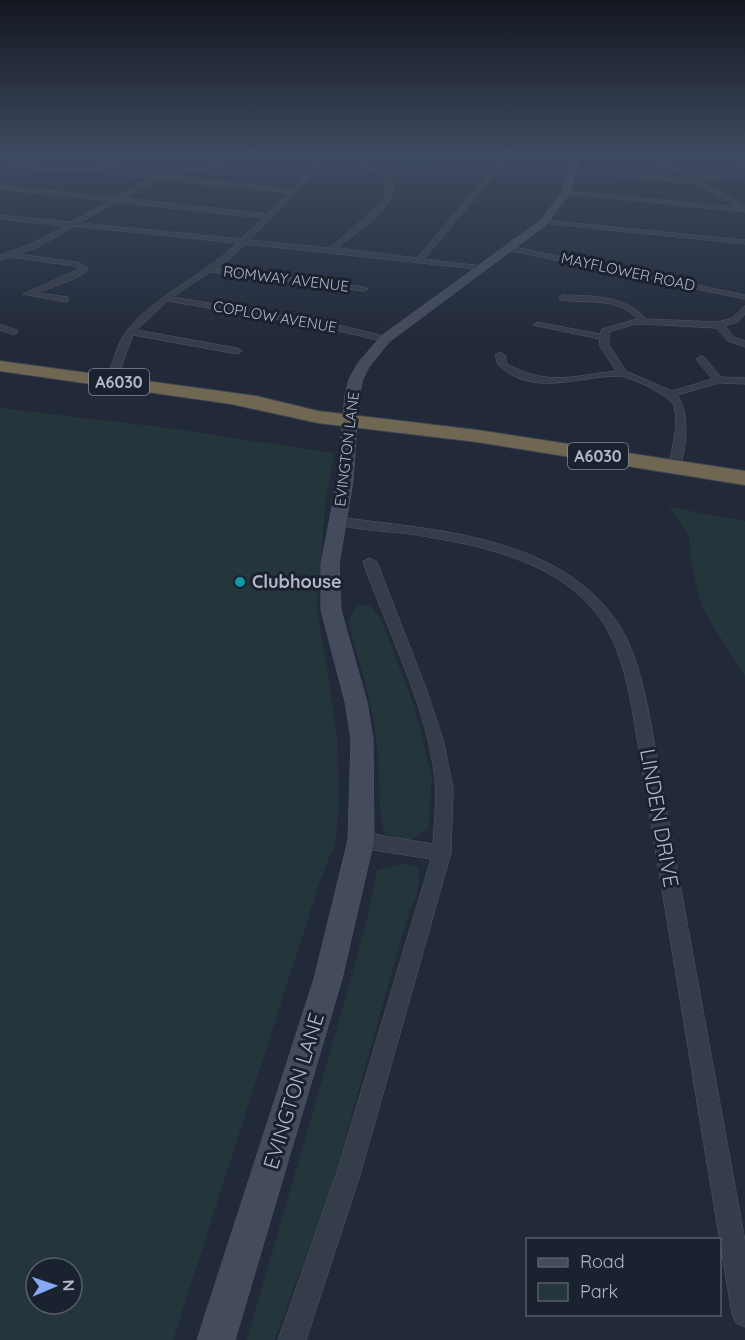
<svg xmlns="http://www.w3.org/2000/svg" width="745" height="1340" viewBox="0 0 745 1340" font-family="Quicksand,sans-serif">
<rect width="100%" height="100%" fill="#222a3a"/>
<!-- green -->
<g fill="#24363b" fill-rule="evenodd">
<polygon points="364,151 404,151 406,154 433,157 421,169 416,169"/>
<path d="M 0,408 L 160,427 L 334,453 L 325,506 L 317,607 L 337,735 L 339,806 L 335,843 L 320,881 L 173,1340 L 0,1340 ZM 36,1268 L 72,1268 L 72,1304 L 36,1304 Z"/>
<polygon points="669,507 745,521 745,676 702,608 691,562 689,536"/>
<path d="M 357,606 L 371,606 L 381,619 L 414,706 L 432,776 L 428,829 L 410,840 L 385,834 C 377,809 381,782 378,756 C 375,710 360,666 348,621 Z"/>
<polygon points="404,863 419,867 418,891 408,915 329,1196 274,1340 247,1340 345,1000 367,919 377,870"/>
</g>
<g fill="none" stroke-linecap="round" stroke-linejoin="round">
<!-- stream -->
<polyline stroke="#364461" stroke-width="2" points="0,154 11,151"/>
<defs>
<g id="street">
<polygon points="60,151 72,151 25,163 22,161"/>
<polygon points="161,151 175,151 98,168 95,166"/>
<path d="M 269,151 L 282,151 L 172,176 L 292,189 L 320,157 L 316,151 L 322,151 L 325,155 C 346,157 409,166 390,200 C 379,220 354,233 338,248 L 417,258 L 500,160 L 500,155 L 458,151 L 502,151 L 579,157 L 576,159 L 506,155 L 506,160 L 499,170 L 424,259 L 482,266 L 486,268 L 485,270 L 245,244 L 231,258 L 216,268 L 364,287 L 368,289 L 364,291 L 210,272 L 172,297 L 322,321 L 388,337 L 388,341 L 385,342 L 322,327 L 167,301 L 137,330 L 237,348 L 242,351 L 237,354 L 133,335 L 116,381 L 111,384 L 106,381 C 112,366 117,342 128,329 C 158,293 204,276 237,243 L 74,226 L 37,248 L 17,254 L 77,262 L 87,267 L 87,271 L 76,278 L 37,293 L 68,297 L 68,301 L 65,302 L 23,294 L 79,269 L 75,266 L 9,257 L 0,260 L 0,255 L 31,244 L 65,226 L 0,219 L 0,215 L 71,222 L 109,201 L 0,189 L 0,185 L 115,198 L 150,178 L 83,171 L 4,167 L 2,164 L 83,167 L 160,175 ZM 325,159 C 349,161 397,166 384,200 L 330,248 L 249,240 L 310,178 ZM 160,179 L 289,193 L 267,214 L 123,198 ZM 117,202 L 263,218 L 241,239 L 80,223 Z"/>
<polygon points="633,151 641,151 697,178 745,172 745,176 702,181 745,206 745,212 562,193 565,191 737,207 698,184 569,172 572,170 690,179"/>
<polygon points="720,151 727,151 745,164 745,169"/>
<polygon points="544,220 745,240 745,244 542,223"/>
<polygon points="510,246 745,295 745,299 507,250"/>
<path d="M 563,295 C 591,296 626,295 646,319 L 718,322 L 732,318 L 745,306 L 745,314 L 738,322 L 725,326 L 734,337 L 745,341 L 745,347 L 728,341 L 716,328 L 643,324 L 632,325 L 609,332 L 609,345 L 626,371 L 672,391 L 712,379 L 696,359 L 701,356 L 704,357 L 721,377 L 745,378 L 745,384 L 719,383 L 677,395 C 690,411 687,450 679,468 L 671,468 L 669,466 C 672,447 679,425 674,406 C 671,396 629,376 619,376 C 577,376 533,398 498,365 L 495,355 L 500,352 L 505,355 L 507,364 C 548,386 572,376 616,371 L 599,345 L 600,339 L 533,325 L 537,322 L 600,334 L 602,329 L 637,319 C 618,296 585,304 560,300 L 559,298 Z"/>
<polygon points="0,324 17,330 18,332 14,335 0,330"/>
<path d="M 338,517 C 432,530 550,534 613,616 C 634,644 642,680 649,714 L 745,1241 L 745,1327 L 736,1323 L 732,1314 L 633,714 C 628,686 622,657 608,631 C 570,562 481,545 410,534 C 385,531 358,530 334,524 L 332,521 L 334,518 Z"/>
<path d="M 370,558 L 377,562 L 427,691 L 444,743 L 453,789 L 451,853 L 360,1175 L 306,1340 L 278,1340 L 336,1175 L 431,859 L 361,848 L 355,845 L 352,840 L 355,835 L 361,832 L 433,844 C 434,823 437,801 435,780 C 428,709 387,630 363,562 Z"/>
</g>
<polygon id="secondary" points="571,151 579,151 578,165 570,193 547,224 389,342 369,367 363,379 359,395 353,481 339,564 341,610 367,702 373,739 374,840 342,979 235,1340 197,1340 314,979 348,840 351,739 345,702 321,610 321,564 337,481 345,395 349,379 358,363 381,336 541,220 561,193 570,165"/>
<polygon id="highway" points="0,361 256,396 318,411 477,430 745,471 745,485 477,442 318,423 231,404 0,371"/>
</defs>
<!-- street casing -->
<use href="#street" stroke="#515765" stroke-width="1"/>
<!-- secondary casing -->
<use href="#secondary" stroke="#515765" stroke-width="1"/>
<!-- highway casing -->
<use href="#highway" stroke="#3e4452" stroke-width="2"/>
<!-- street -->
<use href="#street" fill="#363d4a" fill-rule="evenodd"/>
<!-- secondary -->
<use href="#secondary" fill="#444b5d" fill-rule="evenodd"/>
<!-- highway -->
<use href="#highway" fill="#706753" fill-rule="evenodd"/>
</g>
<!-- sky -->
<linearGradient id="sky" x2="0" y2="1"><stop stop-color="#131720"/><stop offset="0.45" stop-color="#3e4a60"/><stop offset="1" stop-color="#3e4a60" stop-opacity="0"/></linearGradient>
<rect width="745" height="339" fill="url(#sky)"/>
<!-- markers -->
<circle fill="#0f9aa8" stroke="#1b222f" stroke-width="2" cx="240" cy="582" r="6"/>
<g text-anchor="middle" stroke-width="6" stroke-linejoin="round" paint-order="stroke">
<!-- far-street labels -->
<g font-size="15" fill="#b1b7c6" stroke="#1b222f">
<text transform="translate(628 272) rotate(12)" y="5">MAYFLOWER ROAD</text>
<text transform="translate(286 279) rotate(7)" y="5">ROMWAY AVENUE</text>
<text transform="translate(275 317) rotate(10)" y="5">COPLOW AVENUE</text>
<text transform="translate(347 449) rotate(-83)" y="5">EVINGTON LANE</text>
</g>
<!-- shield labels -->
<g fill="#1b222f" stroke="#848a99" stroke-width="1.5">
<rect x="89" y="369" width="60" height="26" rx="4.5"/>
<rect x="568" y="443" width="60" height="26" rx="4.5"/>
</g>
<g font-size="16" font-weight="bold" fill="#b1b7c6">
<text x="119" y="388">A6030</text>
<text x="598" y="462">A6030</text>
</g>
<!-- poi labels -->
<g font-size="18" font-weight="bold" fill="#b1b7c6" stroke="#1b222f" text-anchor="start">
<text x="252" y="588">Clubhouse</text>
</g>
<!-- near-street labels -->
<g font-size="21" fill="#b1b7c6" stroke="#1b222f">
<text transform="translate(659 818) rotate(80)" y="7">LINDEN DRIVE</text>
<text transform="translate(294 1091) rotate(-73)" y="7">EVINGTON LANE</text>
</g>
</g>
<!-- legend -->
<rect x="526" y="1238" width="195" height="78" fill="#1b222f" stroke="#575e6b" stroke-width="1.5"/>
<rect x="538" y="1258" width="30" height="9" fill="#444b5d" stroke="#575e6b" stroke-width="1.5"/>
<text x="580" y="1268" font-size="18" fill="#b1b7c6">Road</text>
<rect x="538" y="1283" width="30" height="18" fill="#24363b" stroke="#575e6b" stroke-width="1.5"/>
<text x="580" y="1298" font-size="18" fill="#b1b7c6">Park</text>
<!-- north arrow -->
<g transform="translate(54 1286) rotate(88)"><circle r="28" fill="#1b222f" stroke="#575e6b" stroke-width="1.5"/>
<path d="M0-4.5L10 22L0 15L-10 22Z" fill="#87a8f5"/>
<text y="-9" font-size="16" font-weight="bold" text-anchor="middle" fill="#b1b7c6">N</text>
</g>
</svg>
